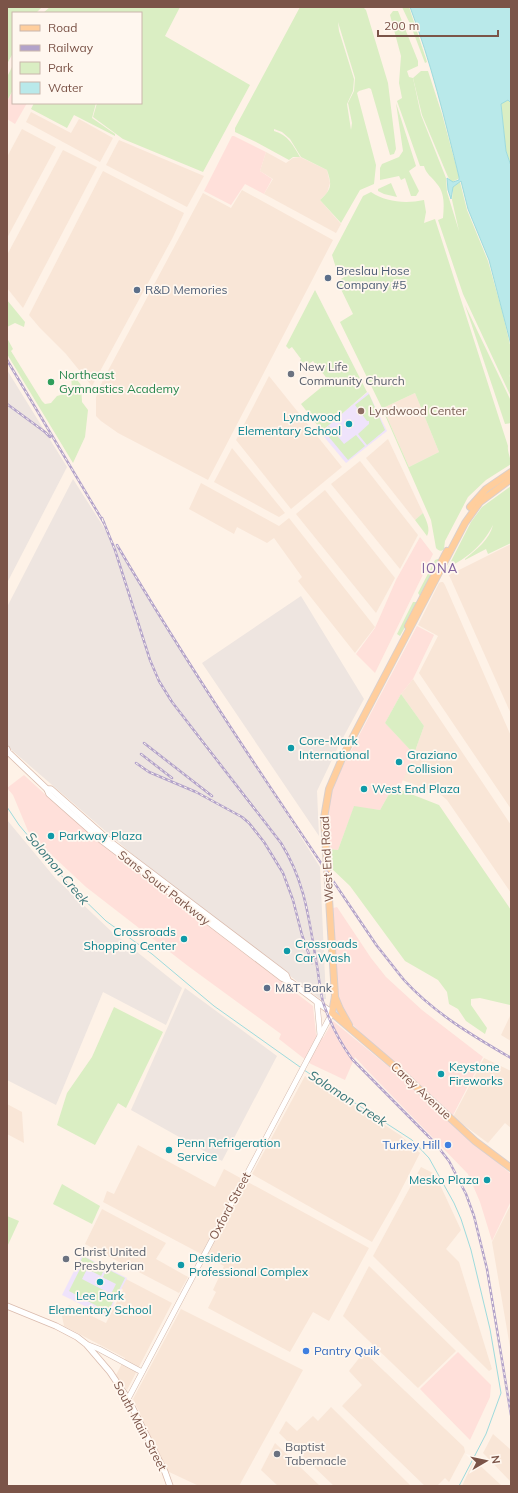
<svg xmlns="http://www.w3.org/2000/svg" width="518" height="1493" viewBox="0 0 518 1493" font-family="Mulish,sans-serif">
<rect width="100%" height="100%" fill="#fef2e7"/>
<!-- residential -->
<g fill="#f9e6d7">
<polygon points="31,112 71,133 79,119 113,138 100,162 26,122"/>
<polygon points="22,129 56,147 7,238 7,157"/>
<polygon points="119,140 204,176 187,207 106,165"/>
<polygon points="63,150 97,167 23,308 7,288 7,255"/>
<polygon points="266,152 286,163 293,158 300,157 327,170 330,183 327,193 320,200 341,224 336,233 264,194 273,179 260,171"/>
<polygon points="103,171 184,213 173,237 92,386 66,354 40,328 29,315"/>
<polygon points="242,190 333,240 208,480 118,433 101,421 96,416 96,397 103,380 203,193 231,208"/>
<polygon points="269,376 342,467 291,509 236,440"/>
<polygon points="415,393 439,452 409,467 383,408"/>
<polygon points="388,439 423,513 415,520 366,458"/>
<polygon points="232,448 285,513 279,517 214,482"/>
<polygon points="360,461 418,535 400,569 331,484"/>
<polygon points="201,483 279,526 289,518 375,627 355,653 298,581 302,577 274,538 267,543 237,527 234,534 189,509"/>
<polygon points="325,490 395,578 376,613 296,514"/>
<polygon points="511,544 511,714 449,575"/>
<polygon points="441,582 443,582 445,585 511,736 511,809 419,673 438,636 418,625 439,583"/>
<polygon points="413,679 511,825 511,893 447,800 440,794 402,780 414,754 424,726 401,694"/>
<polygon points="511,1014 511,1041 501,1035"/>
<polygon points="484,1058 511,1071 511,1128 505,1123 488,1143 453,1117"/>
<polygon points="305,1076 360,1109 400,1135 420,1153 396,1200 372,1242 252,1174"/>
<polygon points="7,1104 22,1112 24,1143 7,1134"/>
<polygon points="138,1145 215,1187 224,1169 369,1248 329,1321 313,1312 290,1352 208,1308 216,1292 213,1290 224,1266 103,1202 107,1191 114,1194"/>
<polygon points="421,1167 435,1174 461,1230 446,1249 459,1262 492,1369 489,1371 373,1256"/>
<polygon points="511,1204 510,1243 511,1353 492,1242"/>
<polygon points="102,1209 166,1243 156,1259 188,1277 179,1293 85,1244"/>
<polygon points="369,1266 456,1351 418,1388 343,1316"/>
<polygon points="126,1279 172,1303 127,1390 116,1375 125,1358 64,1326 62,1316 69,1305 106,1323 123,1290 121,1288"/>
<polygon points="181,1309 303,1370 239,1486 199,1486 167,1471 133,1399"/>
<polygon points="364,1352 464,1447 465,1452 449,1482 445,1478 437,1486 425,1486 342,1406 362,1385 349,1371"/>
<polygon points="331,1407 411,1486 334,1486 279,1433 286,1421 297,1431 313,1416 318,1421"/>
<polygon points="493,1434 511,1450 511,1482 483,1453"/>
<polygon points="275,1443 320,1486 278,1486 261,1470"/>
<polygon points="474,1460 502,1486 462,1486"/>
</g>
<!-- commercial -->
<g fill="#ffe0da">
<polygon points="13,91 13,103 27,103 15,124 7,119 7,101"/>
<polygon points="232,136 234,136 266,152 260,171 272,179 264,194 245,184 231,205 204,191"/>
<polygon points="420,537 433,554 375,673 356,654 375,628 396,580"/>
<polygon points="417,626 434,635 413,679 401,694 385,723 414,754 399,789 393,787 380,810 354,807 338,850 329,849 327,826 328,809 332,790 344,764"/>
<polygon points="24,775 60,808 180,904 313,1006 316,1034 323,1038 333,1021 400,1076 473,1142 511,1174 511,1201 492,1241 480,1202 468,1174 365,1068 355,1057 345,1080 311,1064 279,1039 281,1034 188,966 86,887 42,846 28,831 13,795 7,788"/>
<polygon points="337,907 371,958 386,977 422,1010 483,1057 452,1117 409,1075 365,1037 349,1021 340,1005 338,992 333,908"/>
<polygon points="458,1352 491,1385 490,1397 470,1440 420,1389"/>
</g>
<!-- industrial -->
<g fill="#eee5e0">
<polygon points="7,370 67,467 7,583"/>
<polygon points="73,479 320,867 326,999 320,999 132,854 7,746 7,607"/>
<polygon points="301,596 364,699 339,745 317,791 319,836 202,663"/>
<polygon points="7,820 56,879 112,932 182,988 166,1025 103,992 56,1105 7,1080"/>
<polygon points="185,988 277,1056 222,1161 131,1110"/>
</g>
<!-- education -->
<g fill="#efe3fb">
<polygon points="368,392 387,431 346,463 320,432"/>
<polygon points="82,1255 127,1278 107,1317 62,1295"/>
</g>
<!-- green -->
<g fill="#daeec3" fill-rule="evenodd">
<polygon points="7,7 42,7 36,13 13,13 13,53 7,64"/>
<polygon points="50,7 180,7 165,36 250,85 203,172 123,139 93,117 97,103 141,103 141,13 43,13"/>
<path d="M 300,7 L 363,7 L 366,10 L 388,83 L 396,149 L 394,154 L 390,155 L 371,89 L 369,88 L 359,91 L 357,93 L 376,165 L 374,184 L 360,190 L 341,223 L 320,200 C 332,189 332,185 327,170 L 301,157 L 290,139 L 282,132 L 274,129 L 274,131 C 288,135 293,145 300,157 L 293,157 L 289,160 L 256,142 L 235,132 L 235,128 ZM 338,22 L 355,78 L 354,91 L 348,103 L 352,123 L 351,130 L 347,104 L 353,91 L 354,79 L 339,31 Z"/>
<polygon points="402,7 409,7 427,62 425,63 411,26"/>
<path d="M 393,11 L 398,11 L 418,61 L 418,66 L 407,71 L 409,77 L 413,78 L 421,115 L 446,178 L 447,192 L 459,231 L 452,200 L 453,187 L 460,182 L 467,210 L 488,261 L 502,311 L 511,349 L 511,378 L 509,374 L 511,380 L 511,397 L 463,294 L 438,220 L 443,218 C 444,206 445,193 437,184 C 432,177 426,174 424,166 L 420,166 L 397,101 L 402,98 L 399,83 L 401,56 L 390,15 Z"/>
<polygon points="13,65 13,90 7,101 7,77"/>
<polygon points="421,71 428,71 442,114 459,177 458,179 452,182 448,177 422,115 413,78"/>
<polygon points="508,100 511,103 511,166 506,151 501,103"/>
<polygon points="34,103 96,103 92,118 115,134 115,136 74,115 67,128 31,109"/>
<polygon points="396,103 416,166 409,171 419,191 416,196 411,196 405,178 401,180 399,176 380,180 380,168 382,164 399,157 403,151"/>
<polygon points="391,183 397,197 384,194 378,191 378,189"/>
<path d="M 371,192 C 386,202 405,204 424,200 L 426,212 L 424,223 L 435,219 L 508,446 C 507,452 511,458 511,464 L 486,480 L 468,497 L 445,541 L 444,549 C 441,552 439,551 436,548 L 431,520 L 381,406 L 340,322 L 353,314 L 337,281 L 346,276 L 341,267 L 336,268 L 332,255 L 363,196 ZM 415,393 L 439,452 L 409,467 L 383,408 Z"/>
<polygon points="315,290 367,392 322,431 301,404 329,381 313,361 307,365 305,362 302,363 300,360 301,359 292,347 289,349 286,346"/>
<polygon points="7,300 25,322 24,327 15,323 7,327"/>
<polygon points="465,305 511,401 511,423 505,424"/>
<polygon points="7,338 13,349 11,351 42,401 45,404 51,403 57,396 71,392 72,389 71,376 74,376 81,385 82,402 88,410 85,437 73,463 7,354"/>
<polygon points="369,394 385,430 367,445 358,434 369,424 369,421 367,421 355,405"/>
<polygon points="329,426 344,444 356,435 365,446 348,460 324,431"/>
<path d="M 511,486 L 511,543 L 488,554 L 486,549 L 465,560 L 465,559 C 476,550 490,539 493,525 C 481,548 468,556 447,569 L 471,522 L 482,507 Z"/>
<path d="M 423,513 C 426,520 431,529 427,536 L 415,520 Z"/>
<polygon points="438,559 440,561 420,596 418,593 435,560"/>
<polygon points="413,602 416,602 417,603 404,629 400,636 397,634"/>
<polygon points="401,694 424,726 414,754 385,723"/>
<polygon points="393,787 439,805 511,910 511,1002 510,1005 480,998 471,999 471,1005 487,1028 485,1034 466,1021 458,1009 449,1004 447,992 438,980 405,961 350,886 330,867 329,849 338,850 354,806 380,810"/>
<polygon points="114,1007 163,1032 126,1108 118,1103 95,1145 57,1125 67,1093 92,1057"/>
<polygon points="62,1184 100,1206 92,1224 53,1204"/>
<polygon points="7,1216 19,1221 7,1247"/>
<polygon points="83,1256 105,1268 101,1276 87,1269 82,1279 111,1294 116,1284 104,1278 103,1277 107,1269 125,1278 107,1314 96,1309 97,1306 69,1291 83,1263 80,1262"/>
</g>
<!-- water -->
<path fill="#b9e9ea" stroke="#9edbdd" d="M 410,7 L 511,7 L 511,103 L 508,100 L 501,104 L 506,151 L 511,166 L 511,345 L 489,260 L 468,209 L 461,181 L 453,187 L 451,199 L 448,190 L 447,178 L 453,182 L 459,180 L 459,177 C 445,120 431,62 410,7 Z"/>
<g fill="none" stroke-linecap="round" stroke-linejoin="round">
<!-- stream -->
<g stroke="#9edbdd" stroke-width="1">
<polyline points="7,807 19,825 71,887 106,921 152,954 214,1006 300,1067"/>
<polyline points="304,1070 412,1140 429,1158 454,1203 461,1219 471,1250 490,1329 501,1393 486,1434 459,1486"/>
</g>
<defs>
<g id="tertiary">
<polyline points="317,1002 320,1035"/>
<polyline points="86,1344 99,1349 142,1372"/>
<polyline points="128,1399 332,1013"/>
</g>
<g id="secondary">
<polyline points="7,749 8,752 47,789 51,789 112,843 286,975 288,980"/>
<polyline points="47,789 49,794 101,840 282,978 292,983 332,1013"/>
<polyline points="7,1306 56,1326 77,1337 86,1344 110,1372 128,1399 165,1472 170,1486"/>
</g>
<g id="primary">
<polyline points="511,479 480,502 465,523 344,754 329,789 324,818 335,996 332,1013 393,1065 475,1141 511,1168"/>
<polyline points="470,507 486,489 511,472"/>
<polyline points="408,626 447,551"/>
<polyline points="335,997 340,1009 349,1025"/>
</g>
</defs>
<!-- tertiary casing -->
<use href="#tertiary" stroke="#d4baae" stroke-width="6"/>
<!-- secondary casing -->
<use href="#secondary" stroke="#dabbad" stroke-width="7"/>
<!-- primary casing -->
<use href="#primary" stroke="#dacfcc" stroke-width="8"/>
<!-- tertiary -->
<use href="#tertiary" stroke="#fff" stroke-width="5"/>
<!-- secondary -->
<use href="#secondary" stroke="#fff" stroke-width="5.5"/>
<!-- primary -->
<use href="#primary" stroke="#ffce9d" stroke-width="6"/>
<defs>
<g id="rail">
<polyline points="7,360 104,523"/>
<polyline points="7,404 45,432 50,437"/>
<path d="M 102,518 L 115,550 L 150,660 L 159,681 L 172,702 L 281,843 C 306,883 309,921 317,966 C 319,978 320,990 323,1002 C 330,1023 339,1041 352,1059 L 435,1143 L 449,1161 L 466,1194 L 474,1216 L 487,1269 L 511,1415"/>
<path d="M 117,545 C 198,683 288,814 377,946 C 386,957 395,969 404,980 C 434,1013 473,1036 511,1058"/>
<polyline points="144,743 212,796"/>
<polyline points="141,754 172,778"/>
<polyline points="136,763 149,772 196,792 242,817 249,823 264,842 283,873 293,900 302,935 312,963"/>
</g>
</defs>
<!-- rail casing -->
<use href="#rail" stroke="#b3a3ca" stroke-width="2.5"/>
<!-- rail -->
<use href="#rail" stroke="#fff7ef" stroke-width="1" stroke-dasharray="3" stroke-linecap="butt"/>
</g>
<!-- markers -->
<g fill="#5c6f8a" stroke="#fff7ef" stroke-width="1.5">
<circle cx="328" cy="278" r="4"/>
<circle cx="137" cy="290" r="4"/>
<circle cx="267" cy="988" r="4"/>
</g>
<g fill="#6b7280" stroke="#fff7ef" stroke-width="1.5">
<circle cx="291" cy="374" r="4"/>
<circle cx="66" cy="1259" r="4"/>
<circle cx="277" cy="1454" r="4"/>
</g>
<circle fill="#2e9e5b" stroke="#fff7ef" stroke-width="1.5" cx="51" cy="382" r="4"/>
<circle fill="#8d6e63" stroke="#fff7ef" stroke-width="1.5" cx="361" cy="411" r="4"/>
<g fill="#0f9aa8" stroke="#fff7ef" stroke-width="1.5">
<circle cx="349" cy="424" r="4"/>
<circle cx="291" cy="748" r="4"/>
<circle cx="399" cy="762" r="4"/>
<circle cx="364" cy="789" r="4"/>
<circle cx="51" cy="836" r="4"/>
<circle cx="184" cy="939" r="4"/>
<circle cx="287" cy="951" r="4"/>
<circle cx="441" cy="1074" r="4"/>
<circle cx="169" cy="1150" r="4"/>
<circle cx="487" cy="1180" r="4"/>
<circle cx="181" cy="1265" r="4"/>
<circle cx="100" cy="1282" r="4"/>
</g>
<g fill="#3f7fe0" stroke="#fff7ef" stroke-width="1.5">
<circle cx="448" cy="1145" r="4"/>
<circle cx="306" cy="1351" r="4"/>
</g>
<g text-anchor="middle" stroke-width="3.5" stroke-linejoin="round" paint-order="stroke">
<!-- service labels -->
<g font-size="12" fill="#4e5e75" stroke="#fff7ef" text-anchor="start">
<text x="336" y="275">Breslau Hose<tspan x="336" dy="14">Company #5</tspan></text>
<text x="145" y="294">R&amp;D Memories</text>
<text x="275" y="992">M&amp;T Bank</text>
</g>
<!-- worship labels -->
<g font-size="12" fill="#5b616d" stroke="#fff7ef" text-anchor="start">
<text x="299" y="371">New Life<tspan x="299" dy="14">Community Church</tspan></text>
<text x="74" y="1256">Christ United<tspan x="74" dy="14">Presbyterian</tspan></text>
<text x="285" y="1451">Baptist<tspan x="285" dy="14">Tabernacle</tspan></text>
</g>
<!-- leisure labels -->
<g font-size="12" fill="#27864d" stroke="#fff7ef" text-anchor="start">
<text x="59" y="379">Northeast<tspan x="59" dy="14">Gymnastics Academy</tspan></text>
</g>
<!-- education labels -->
<g font-size="12" fill="#785e54" stroke="#fff7ef" text-anchor="start">
<text x="369" y="415">Lyndwood Center</text>
</g>
<!-- culture labels -->
<g font-size="12" fill="#0d838f" stroke="#fff7ef" text-anchor="start">
<text x="341" y="421" text-anchor="end">Lyndwood<tspan x="341" dy="14">Elementary School</tspan></text>
<text x="299" y="745">Core-Mark<tspan x="299" dy="14">International</tspan></text>
<text x="407" y="759">Graziano<tspan x="407" dy="14">Collision</tspan></text>
<text x="372" y="793">West End Plaza</text>
<text x="59" y="840">Parkway Plaza</text>
<text x="176" y="936" text-anchor="end">Crossroads<tspan x="176" dy="14">Shopping Center</tspan></text>
<text x="295" y="948">Crossroads<tspan x="295" dy="14">Car Wash</tspan></text>
<text x="449" y="1071">Keystone<tspan x="449" dy="14">Fireworks</tspan></text>
<text x="177" y="1147">Penn Refrigeration<tspan x="177" dy="14">Service</tspan></text>
<text x="479" y="1184" text-anchor="end">Mesko Plaza</text>
<text x="189" y="1262">Desiderio<tspan x="189" dy="14">Professional Complex</tspan></text>
<text x="100" y="1300" text-anchor="middle">Lee Park<tspan x="100" dy="14">Elementary School</tspan></text>
</g>
<!-- street labels -->
<g font-size="12" fill="#7b5448" stroke="#fff7ef">
<text transform="translate(327 859) rotate(-93)" y="4">West End Road</text>
<text transform="translate(164 888) rotate(38)" y="4">Sans Souci Parkway</text>
<text transform="translate(421 1091) rotate(43)" y="4">Carey Avenue</text>
<text transform="translate(230 1206) rotate(-62)" y="4">Oxford Street</text>
<text transform="translate(140 1426) rotate(62)" y="4">South Main Street</text>
</g>
<!-- shop labels -->
<g font-size="12" fill="#366cbe" stroke="#fff7ef" text-anchor="end">
<text x="440" y="1149">Turkey Hill</text>
<text x="314" y="1355" text-anchor="start">Pantry Quik</text>
</g>
<!-- neighbourhood labels -->
<g font-size="13" letter-spacing="1" fill="#83649e" stroke="#fff7ef">
<text x="440" y="573">IONA</text>
</g>
<!-- water labels -->
<g font-size="13" font-style="italic" fill="#377679" stroke="#fff7ef">
<text transform="translate(58 868) rotate(50)" y="5">Solomon Creek</text>
<text transform="translate(348 1098) rotate(33)" y="5">Solomon Creek</text>
</g>
</g>
<!-- border -->
<rect width="518" height="1493" fill="none" stroke="#7b5448" stroke-width="16"/>
<!-- legend -->
<rect x="12" y="12" width="130" height="92" fill="#fff7ef" stroke="#cab6ac"/>
<rect x="20" y="25" width="20" height="6" fill="#ffce9d" stroke="#cab6ac"/>
<text x="48" y="32" font-size="12" fill="#7b5448">Road</text>
<rect x="20" y="45" width="20" height="6" fill="#b3a3ca" stroke="#cab6ac"/>
<text x="48" y="52" font-size="12" fill="#7b5448">Railway</text>
<rect x="20" y="62" width="20" height="12" fill="#daeec3" stroke="#cab6ac"/>
<text x="48" y="72" font-size="12" fill="#7b5448">Park</text>
<rect x="20" y="82" width="20" height="12" fill="#b9e9ea" stroke="#cab6ac"/>
<text x="48" y="92" font-size="12" fill="#7b5448">Water</text>
<!-- north arrow -->
<g transform="translate(486 1461) rotate(81)" stroke="#fff7ef" stroke-width="3" paint-order="stroke">
<path d="M0-3L7 15L0 10L-7 15Z" fill="#7b5448"/>
<text y="-6" font-size="11" font-weight="bold" text-anchor="middle" fill="#7b5448">N</text>
</g>
<!-- scale -->
<path d="M378 30v6h120v-6" fill="none" stroke="#7b5448" stroke-width="2"/>
<text x="384" y="30" font-size="12" fill="#7b5448" stroke="#fff7ef" stroke-width="3" paint-order="stroke">200 m</text>
</svg>
